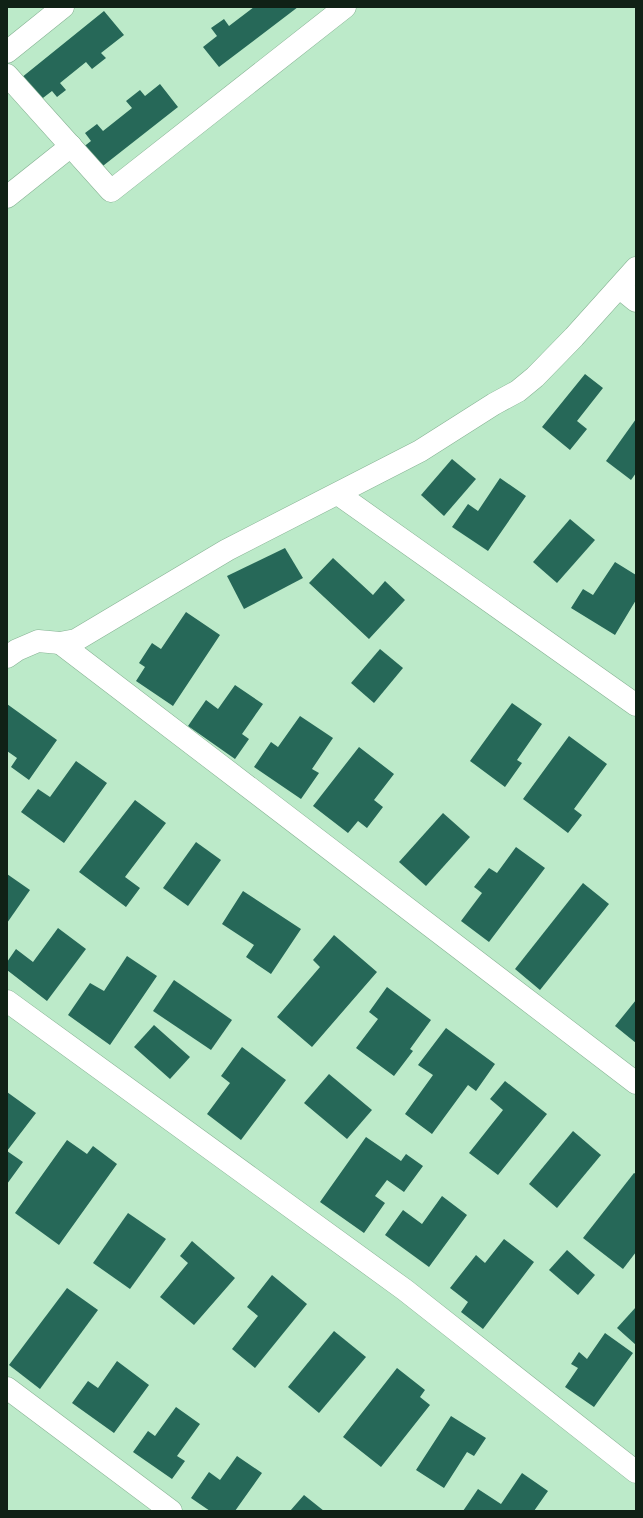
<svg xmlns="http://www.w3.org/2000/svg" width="643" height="1518" viewBox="0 0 643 1518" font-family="Roboto,sans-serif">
<rect width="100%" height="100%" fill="#bceac9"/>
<!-- building -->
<g fill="#266858">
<polygon points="254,7 298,7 219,67 203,47 217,36 211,28 224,19 229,26"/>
<polygon points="104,11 124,35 101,53 106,58 92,69 86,62 60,83 66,90 57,97 52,91 39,101 21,78"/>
<polygon points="160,84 178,107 99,169 82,148 91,141 85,133 97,124 103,131 132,108 126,101 140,90 145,96"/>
<polygon points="585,374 603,388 577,421 587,429 570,450 542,427"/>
<polygon points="636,419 636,473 631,480 606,461"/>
<polygon points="452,459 476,479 444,516 421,495"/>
<polygon points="500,478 526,496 488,551 452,527 468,504 478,511"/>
<polygon points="570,519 595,540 557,583 533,562"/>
<polygon points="285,548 303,578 244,609 227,576"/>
<polygon points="333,558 373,595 385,581 405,600 369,639 309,583"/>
<polygon points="615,562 636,575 636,600 615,635 571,608 583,589 593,595"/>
<polygon points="186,612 220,635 173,706 136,681 145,667 139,663 152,643 161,649"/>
<polygon points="380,649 403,668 374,703 351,683"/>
<polygon points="235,685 263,704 242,734 249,739 235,759 188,726 206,700 218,709"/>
<polygon points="512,703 542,724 517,760 522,763 505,787 470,761"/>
<polygon points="7,704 57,740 29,780 11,767 17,758 7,751"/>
<polygon points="300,716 333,738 312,769 319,773 301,799 254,767 271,742 278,747"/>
<polygon points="569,736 607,764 574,809 582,815 568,833 523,799"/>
<polygon points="359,747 394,774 374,800 383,807 367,828 358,821 348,833 313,806"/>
<polygon points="76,761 107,783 64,843 21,812 38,789 50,797"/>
<polygon points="135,800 166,823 125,877 140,888 126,907 79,872"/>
<polygon points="443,813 470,837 426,886 399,862"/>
<polygon points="196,842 221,860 188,906 163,888"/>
<polygon points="516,847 545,868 489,942 461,921 482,893 474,887 489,868 497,873"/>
<polygon points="7,874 30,890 7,923"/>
<polygon points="583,883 609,904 540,990 515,969"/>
<polygon points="243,891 301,929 271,974 246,957 254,945 222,924"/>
<polygon points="58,928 86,949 47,1001 7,970 7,962 16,949 33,962"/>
<polygon points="334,935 377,972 312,1047 277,1017 320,967 313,960"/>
<polygon points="127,956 157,976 110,1045 68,1015 90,983 104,991"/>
<polygon points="174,980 232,1020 211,1050 153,1011"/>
<polygon points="387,987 431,1020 410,1049 413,1051 394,1076 356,1048 378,1019 369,1012"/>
<polygon points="636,1000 636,1043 615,1026"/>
<polygon points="154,1025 190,1057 170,1079 134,1047"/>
<polygon points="446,1028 495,1064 476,1091 468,1085 432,1134 405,1114 433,1075 418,1065"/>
<polygon points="242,1047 286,1080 241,1140 207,1114 230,1083 221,1076"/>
<polygon points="329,1074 372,1110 347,1139 304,1103"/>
<polygon points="505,1081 547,1114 498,1175 469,1153 503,1110 490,1099"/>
<polygon points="7,1092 36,1113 7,1151 23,1162 7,1184"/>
<polygon points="573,1131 601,1155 557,1208 529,1184"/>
<polygon points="366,1137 401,1161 406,1154 423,1166 404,1192 387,1180 375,1196 385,1203 364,1233 320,1202"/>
<polygon points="67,1140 87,1154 93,1146 117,1164 59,1245 15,1213"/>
<polygon points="634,1173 636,1174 636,1252 623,1269 583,1238"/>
<polygon points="442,1196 467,1215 429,1267 385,1235 403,1210 422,1224"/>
<polygon points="128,1213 166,1239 130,1289 93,1263"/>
<polygon points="504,1239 534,1262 483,1329 461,1312 468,1302 450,1288 476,1255 485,1263"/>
<polygon points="192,1241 235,1278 194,1325 160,1297 188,1263 180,1256"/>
<polygon points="567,1250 595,1275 578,1295 549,1270"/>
<polygon points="272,1275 307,1304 255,1368 232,1349 258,1316 247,1307"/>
<polygon points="67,1288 98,1310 40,1389 9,1365"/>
<polygon points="636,1307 636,1345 617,1328"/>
<polygon points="334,1331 366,1357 319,1413 288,1387"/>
<polygon points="605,1333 633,1353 594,1407 565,1387 578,1368 571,1364 579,1352 587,1359"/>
<polygon points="117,1361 149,1385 114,1433 72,1403 88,1381 98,1388"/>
<polygon points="397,1368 425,1390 420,1397 430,1405 381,1467 343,1437"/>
<polygon points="176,1407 200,1424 177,1456 185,1461 172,1479 133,1452 148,1431 155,1436"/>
<polygon points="451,1416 486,1438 474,1456 467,1452 444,1488 416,1470"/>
<polygon points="237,1456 262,1473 235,1511 210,1511 191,1498 209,1472 220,1480"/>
<polygon points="522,1473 548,1491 534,1511 463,1511 478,1489 501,1504"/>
<polygon points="304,1495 324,1511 290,1511"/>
</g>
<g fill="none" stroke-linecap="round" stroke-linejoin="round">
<defs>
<g id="minor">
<polyline points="7,52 63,7"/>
<polyline points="7,75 111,191 345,7"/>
<polyline points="7,197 71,146"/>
<polyline points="620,288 636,301"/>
<polyline points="338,494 636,705"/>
<polyline points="60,643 636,1083"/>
<polyline points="7,657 17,650 38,641 60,643 76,640 227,550 420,451 494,404 518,391 535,377 574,337 636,268"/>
<polyline points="7,1001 405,1290 636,1472"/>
<polyline points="7,1388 171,1511"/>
</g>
</defs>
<!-- minor casing -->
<use href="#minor" stroke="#87b394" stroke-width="23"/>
<!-- minor -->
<use href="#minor" stroke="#fff" stroke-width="22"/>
</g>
<!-- border -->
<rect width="643" height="1518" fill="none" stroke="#102116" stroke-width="16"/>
</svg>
